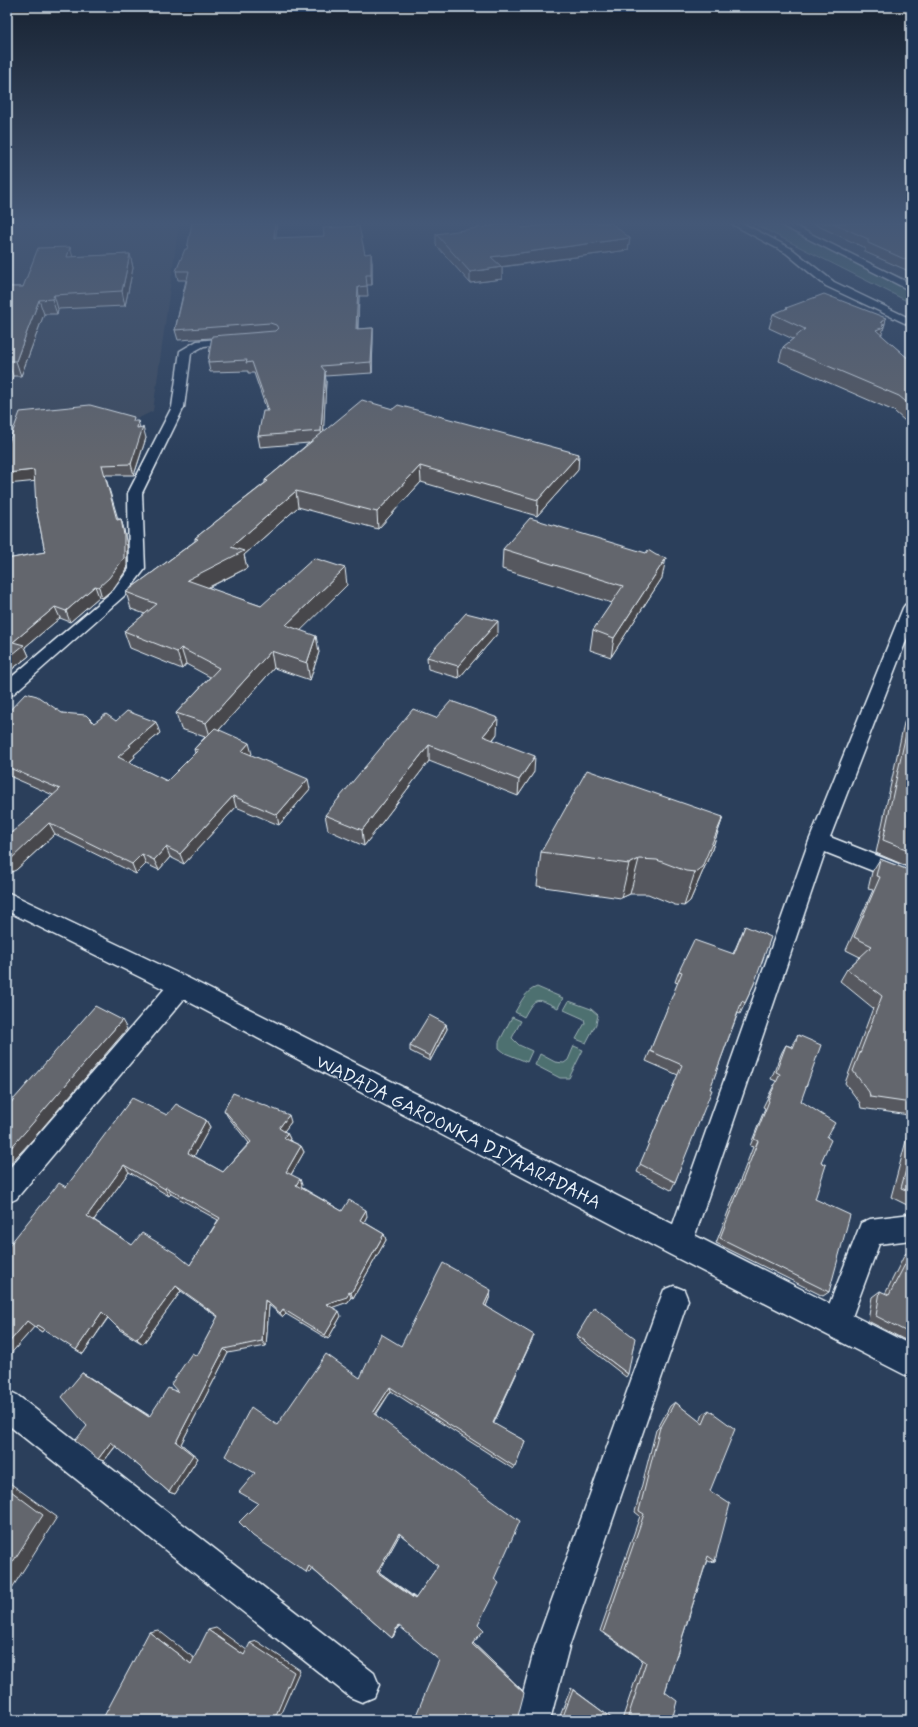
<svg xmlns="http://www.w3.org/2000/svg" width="918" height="1727" viewBox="0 0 918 1727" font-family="Mynerve,sans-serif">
<rect width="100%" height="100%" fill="#2b3f5b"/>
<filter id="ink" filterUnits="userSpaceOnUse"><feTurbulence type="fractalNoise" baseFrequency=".025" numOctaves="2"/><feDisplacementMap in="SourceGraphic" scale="8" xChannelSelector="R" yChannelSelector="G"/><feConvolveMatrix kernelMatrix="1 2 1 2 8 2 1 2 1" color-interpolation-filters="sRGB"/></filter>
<g filter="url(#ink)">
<!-- built -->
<g fill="#3c4b60">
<polygon points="7,223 179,223 153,411 135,420 90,423 7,458"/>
<polygon points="787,223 911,223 911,282 808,235"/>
</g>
<!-- green -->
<g fill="#4e7070" stroke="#9bb0b4">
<polygon points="752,223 787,223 808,235 911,282 911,303"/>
<path d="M 537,987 L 563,998 L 558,1008 C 537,998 536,995 524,1017 L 515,1012 C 521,1002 525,991 537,987 Z"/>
<polygon points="569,1001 591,1009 598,1015 596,1024 586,1043 576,1039 585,1023 584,1019 564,1010"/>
<polygon points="512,1017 521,1021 512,1038 519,1045 532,1051 527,1062 505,1053 499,1048 499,1042"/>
<polygon points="574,1046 583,1050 569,1078 560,1078 535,1065 540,1054 555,1062 564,1063 568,1060"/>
</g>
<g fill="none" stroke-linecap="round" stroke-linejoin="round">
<defs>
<g id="street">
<polygon points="730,223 742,223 792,249 834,282 911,319 911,326 826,286 786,253"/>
<polygon points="777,223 789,223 911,284 911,291"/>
<polygon points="238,337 242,338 244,340 242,342 204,346 191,353 184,407 142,493 145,569 124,596 13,694 7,696 7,681 114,590 129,569 128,493 172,407 180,351 197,341"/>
<polygon points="911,603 911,628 830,837 911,869 911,886 825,852 692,1244 688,1253 679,1257 670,1253 666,1244 809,841 903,608 905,605"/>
<polygon points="181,976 189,979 192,986 189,993 16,1199 7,1203 7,1171 173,979"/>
<polygon points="911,1214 911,1240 879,1244 846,1333 836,1337 826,1333 822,1323 861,1223 870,1219"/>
<polygon points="674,1286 684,1290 688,1300 569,1647 550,1720 516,1720 535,1647 660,1300 664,1290"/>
<polygon points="7,1390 17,1395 374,1673 379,1685 374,1697 362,1702 350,1697 7,1424"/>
</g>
<polygon id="secondary" points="7,892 190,979 911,1345 911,1378 669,1254 172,993 7,911"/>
</defs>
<!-- street casing -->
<use href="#street" stroke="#e8f1f8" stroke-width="3"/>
<!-- secondary casing -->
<use href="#secondary" stroke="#e8f1f8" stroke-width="3"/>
<!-- street -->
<use href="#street" fill="#1d3557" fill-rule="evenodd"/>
<!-- secondary -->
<use href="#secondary" fill="#1d3557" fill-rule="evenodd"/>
</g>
<!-- wall -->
<g fill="#56585e" stroke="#e8f1f8" fill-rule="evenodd">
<polygon points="37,223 76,223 37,224"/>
<polygon points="812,223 911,223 911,272 865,252 865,248"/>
<polygon points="522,228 630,238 628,250 502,267 502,279 470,283 436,245 436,234"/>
<polygon points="276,238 365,254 372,262 372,285 367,285 368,296 359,296 358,329 373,328 373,338 372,373 325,376 326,381 323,432 578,470 537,516 421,482 378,529 298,507 244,555 247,568 208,588 261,606 347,585 300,630 319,652 310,680 274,668 219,730 252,754 251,755 310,789 279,825 236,807 184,864 170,857 159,870 146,864 136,874 55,834 16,870 32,816 32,814 53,795 7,775 7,713 62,713 94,723 116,721 160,733 134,755 135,757 129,763 167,781 195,753 194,749 205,737 181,729 176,713 210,677 186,664 182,669 130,648 124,631 145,614 131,609 126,592 195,541 195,538 265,483 265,480 309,443 260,447 258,436 267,411 254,373 248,373 248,371 210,372 208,362 212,338 178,340 175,330 186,280 178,280 176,271"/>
<polygon points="130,254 133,268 125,306 58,309 57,314 44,314 21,376 13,376 7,394 7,287 23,287 73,257"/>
<polygon points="786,308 886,318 881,335 911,361 911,418 905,421 894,411 779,361 783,347 793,339 769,328 773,314 785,310"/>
<polygon points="135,421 140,428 146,438 134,475 105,475 118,519 121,519 124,530 127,546 127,569 113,589 102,598 99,597 70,622 60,618 25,647 29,656 7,673 7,559 45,552 36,507"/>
<polygon points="503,549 662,578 611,657 590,650 593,630 612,603 502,569"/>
<polygon points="498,633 459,678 428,669 427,657"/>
<polygon points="911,710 911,868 876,853 904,723"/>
<polygon points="436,718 497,734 493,740 534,772 518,796 429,761 364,846 328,830 325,815"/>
<polygon points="723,817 711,852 690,901 684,906 675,905 648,894 630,894 621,898 537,886 541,852"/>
<polygon points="880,859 911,871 911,1207 891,1197 906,1141 909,1115 861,1108 860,1103 845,1083 873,1008 840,981 847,969 860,957 846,950 873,890 868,889 872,872"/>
<polygon points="745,926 754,984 740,1014 738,1013 675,1182 671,1190 637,1172 678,1075 646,1061 678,983 675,982 679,971 733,954"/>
<polygon points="446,1024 447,1029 430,1061 410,1051 410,1046"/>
<polygon points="798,1035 801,1101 827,1137 821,1162 815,1199 829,1292 823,1296 716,1243 753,1147 750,1146 765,1108 763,1107 776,1081 771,1079 782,1052 786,1045 792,1047 793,1043"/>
<path d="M 224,1110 L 291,1122 L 284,1131 L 287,1133 L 290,1139 L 289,1140 L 301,1146 L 304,1152 L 291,1175 L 302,1185 L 301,1187 L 342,1211 L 367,1216 L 364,1222 L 384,1234 L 386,1240 L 353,1298 L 351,1297 L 348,1302 L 332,1307 L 341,1316 L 328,1339 L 286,1314 L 283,1317 L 269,1305 L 266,1346 L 228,1353 L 181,1444 L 198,1458 L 175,1494 L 169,1492 L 116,1446 L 104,1461 L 98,1459 L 87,1426 L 82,1373 L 150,1416 L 178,1392 L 197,1356 L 218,1317 L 181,1291 L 143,1344 L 120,1330 L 108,1318 L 83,1354 L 44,1329 L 42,1332 L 34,1327 L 7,1358 L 7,1248 L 66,1187 L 167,1115 L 206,1120 L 210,1127 L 194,1156 L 223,1172 L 249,1143 L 228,1117 ZM 129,1172 L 169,1196 L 171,1194 L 218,1220 L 190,1265 L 132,1245 L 94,1220 Z"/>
<polygon points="911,1250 911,1343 868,1321 872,1297 880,1291 885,1294 905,1254"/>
<path d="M 491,1290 L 490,1296 L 486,1306 L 532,1340 L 493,1424 L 525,1441 L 513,1469 L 391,1391 L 376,1415 L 494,1579 L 478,1624 L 484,1630 L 473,1643 L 522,1690 L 439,1660 L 399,1625 L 393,1637 L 392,1638 L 311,1568 L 310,1573 L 306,1572 L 258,1503 L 255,1473 L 277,1425 L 360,1378 L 401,1346 ZM 400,1534 L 438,1566 L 416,1598 L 379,1572 Z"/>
<polygon points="577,1335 628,1374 626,1377 576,1338"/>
<polygon points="675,1402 700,1422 703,1414 709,1410 710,1491 715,1561 710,1562 707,1560 665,1692 672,1720 622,1720 642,1660 600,1631 640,1516 635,1512 656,1430 658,1428 670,1406"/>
<polygon points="571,1688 614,1720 562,1719 560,1716"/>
</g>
<!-- shaded-wall -->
<g fill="#46474c" stroke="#e8f1f8">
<polygon points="275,223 277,223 275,248 274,238"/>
<polygon points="630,238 628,250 491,268 491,257"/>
<polygon points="70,247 74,261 67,257"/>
<polygon points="371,253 372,262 372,285 371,275"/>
<polygon points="130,254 133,268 125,306 122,291"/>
<polygon points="502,267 502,279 470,283 470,272"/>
<polygon points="358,287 359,296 357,339 356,329"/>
<polygon points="54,295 58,309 57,314 52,299"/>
<polygon points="39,300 44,314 21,376 16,361"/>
<polygon points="886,318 885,324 880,340 876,330 881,322"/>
<polygon points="373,328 373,338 372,373 371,362"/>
<polygon points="8,361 13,376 7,394 7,363"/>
<polygon points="325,371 326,381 323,442 321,431"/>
<polygon points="911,406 911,418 905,421"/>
<polygon points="138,421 141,431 143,427 146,438 134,475 131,464"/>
<polygon points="579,454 578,470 537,516 538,500"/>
<polygon points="420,466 421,482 378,529 377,512"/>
<polygon points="34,470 38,481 7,484 7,473"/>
<polygon points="296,491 298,507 244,555 247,568 191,596 187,580 231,547"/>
<polygon points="121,519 124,530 127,546 127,569 113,589 102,598 99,587"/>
<polygon points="666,558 662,578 611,657 614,638"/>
<polygon points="345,568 347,585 289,642 286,625"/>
<polygon points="95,586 99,597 70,622 66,611"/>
<polygon points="55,607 60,618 25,647 29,656 7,673 7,659 13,642"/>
<polygon points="498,621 498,633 459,678 458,666"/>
<polygon points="316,636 319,652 310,680 307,663"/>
<polygon points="181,648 186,664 182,669 177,652"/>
<polygon points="271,651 274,668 211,739 206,723"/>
<polygon points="498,718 497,734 483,752 483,736"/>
<polygon points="156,722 160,733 134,755 135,757 122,768 118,757 129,745"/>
<polygon points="249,743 252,754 244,762 242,751"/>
<polygon points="429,745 429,761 364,846 362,830"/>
<polygon points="535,756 534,772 518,796 519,780"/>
<polygon points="308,779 310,789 279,825 277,815"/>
<polygon points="233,796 236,807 184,864 180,854"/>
<polygon points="723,817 711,852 690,901 684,906 695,872"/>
<polygon points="49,823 55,834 16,870 7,874 7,861"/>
<polygon points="166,847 170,857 159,870 154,860"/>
<polygon points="142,854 146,864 136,874 132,864"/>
<polygon points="639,859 630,894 621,898 629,864"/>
<polygon points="122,1020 127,1029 33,1139 7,1167 7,1152"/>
<polygon points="446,1024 447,1029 430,1061 430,1056"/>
<polygon points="289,1115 291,1122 282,1134 279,1128"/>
<polygon points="206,1120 210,1127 192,1160 188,1153"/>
<polygon points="287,1133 290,1139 286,1145 284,1138"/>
<polygon points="301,1146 304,1152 289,1178 286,1172"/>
<polygon points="124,1165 129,1172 93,1221 87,1216"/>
<polygon points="300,1179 302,1185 299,1191 296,1185"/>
<polygon points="166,1187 171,1194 169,1196 165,1189"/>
<polygon points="366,1210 367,1216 362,1226 360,1220"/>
<polygon points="384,1234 386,1240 353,1298 351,1293"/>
<polygon points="176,1286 181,1291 143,1344 137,1339"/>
<polygon points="491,1290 490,1296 484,1311 484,1305"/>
<polygon points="349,1292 351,1297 348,1302 328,1309 326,1304"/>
<polygon points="265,1300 269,1305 266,1346 262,1341"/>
<polygon points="283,1309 286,1314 283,1317 280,1313"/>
<polygon points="339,1311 341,1316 328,1339 325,1335"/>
<polygon points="102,1312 108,1317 83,1354 76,1350"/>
<polygon points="27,1321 35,1326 7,1358 7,1345"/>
<polygon points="37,1325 44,1329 42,1332 35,1327"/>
<polygon points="534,1335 532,1340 492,1427 493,1423"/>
<polygon points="224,1349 228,1353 181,1444 198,1458 175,1494 169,1492 176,1442"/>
<polygon points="82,1373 89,1377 155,1420 149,1417"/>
<polygon points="390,1387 391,1391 374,1416 373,1413"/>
<polygon points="111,1442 117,1444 104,1461 98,1459"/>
<polygon points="7,1481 57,1517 7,1596"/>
<polygon points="399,1533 400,1534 379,1572 416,1599 415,1599 377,1572"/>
<polygon points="309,1566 312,1567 310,1573 306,1572"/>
<polygon points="400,1624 393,1637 392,1638 398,1625"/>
<polygon points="216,1628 251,1653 244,1655 208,1630"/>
<polygon points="158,1630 199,1662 191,1664 149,1632"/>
<polygon points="257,1641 300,1670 278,1720 274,1720 250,1643"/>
<polygon points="472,1642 522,1690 524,1693 472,1644"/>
</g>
<!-- building -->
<g fill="#64666d" stroke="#e8f1f8" fill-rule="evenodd">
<polygon points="192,223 275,223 274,238 324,236 323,228 359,226 365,254 371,253 371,275 366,275 367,286 358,287 356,329 373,328 371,362 321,366 325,371 321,431 258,436 263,411 269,411 252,362 246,363 247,360 208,362 212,336 275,331 278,328 276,325 270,323 175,330 189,271 176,271 185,249 187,249"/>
<polygon points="511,223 515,223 522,228 564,223 611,223 630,238 491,257 502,267 470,272 436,234"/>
<polygon points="833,223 911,223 911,262 868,243 868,239"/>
<polygon points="70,247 67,257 130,254 122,291 54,295 52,299 39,300 16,361 8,361 7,363 7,287 23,287 38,248"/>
<polygon points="824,294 886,318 881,322 885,324 882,325 884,327 876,330 911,361 911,406 899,396 783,347 805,329 773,314 788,308 786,308"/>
<polygon points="362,400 393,409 398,405 579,454 538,500 420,466 377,512 296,491 231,547 244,551 187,580 261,606 314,558 345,568 286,625 316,636 307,663 271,651 206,723 176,713 219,668 181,648 177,652 124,631 157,604 126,592 198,539 195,538 268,481 265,480"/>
<polygon points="90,405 134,417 133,421 138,421 137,428 143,427 131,464 102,465 117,520 121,519 124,535 124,558 109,578 99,587 95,586 66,611 55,607 13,642 24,645 7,659 7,592 8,591 7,591 7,559 45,552 36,507 34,470 7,473 7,447 20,412"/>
<polygon points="530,518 646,553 648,550 656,555 666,558 614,638 593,630 623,586 503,549"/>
<polygon points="466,613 498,621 458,666 427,657"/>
<polygon points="26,693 37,696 62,713 86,715 94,723 106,714 116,721 127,711 156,722 129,745 131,746 118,757 167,781 198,750 194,749 215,728 249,743 242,751 308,779 277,815 233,796 180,854 166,847 154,860 142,854 132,864 49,823 10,860 7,861 7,836 33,815 32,814 60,789 7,767 7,713"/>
<polygon points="451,701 498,718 483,736 535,756 519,780 429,745 362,830 325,815 413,709 436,718"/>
<polygon points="911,711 911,851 883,840"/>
<polygon points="587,770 723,817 702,867 695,872 686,871 657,860 639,859 629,864 541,852"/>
<polygon points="880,859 911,871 911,1103 870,1097 869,1092 853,1071 882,996 847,969 872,946 854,937 880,877 876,876"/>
<polygon points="745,926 771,937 754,984 745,1003 742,1001 710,1089 712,1090 675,1182 640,1164 682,1065 650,1051 682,972 679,971 694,940 734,954"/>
<polygon points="95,1006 122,1020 25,1132 7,1152 7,1107"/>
<polygon points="429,1015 446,1024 430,1056 410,1046"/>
<polygon points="798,1035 821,1045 801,1101 835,1123 827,1137 831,1140 821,1162 826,1165 815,1199 850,1215 829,1292 720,1238 758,1141 754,1139 769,1101 768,1100 780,1074 776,1072 786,1045 793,1048"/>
<path d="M 233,1093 L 289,1115 L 279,1128 L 287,1133 L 284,1138 L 301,1146 L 286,1172 L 300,1179 L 296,1185 L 342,1211 L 349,1200 L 366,1210 L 360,1220 L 384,1234 L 351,1293 L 349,1292 L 347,1297 L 326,1304 L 339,1311 L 325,1335 L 283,1309 L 280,1313 L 265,1300 L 262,1341 L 224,1349 L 176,1442 L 193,1455 L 169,1492 L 111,1442 L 98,1459 L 75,1441 L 87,1426 L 62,1397 L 82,1373 L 149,1417 L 168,1388 L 178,1392 L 171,1384 L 192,1353 L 197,1356 L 218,1316 L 176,1286 L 137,1339 L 115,1325 L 102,1312 L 76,1350 L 37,1325 L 35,1327 L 27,1321 L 7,1345 L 7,1248 L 59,1183 L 66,1187 L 132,1098 L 167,1115 L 176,1104 L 206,1120 L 188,1153 L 223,1172 L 251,1142 L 224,1110 ZM 124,1165 L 165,1189 L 166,1187 L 220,1218 L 190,1265 L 175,1253 L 142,1233 L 132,1245 L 87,1216 Z"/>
<polygon points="911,1151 911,1192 901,1188"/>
<polygon points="911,1253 911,1334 876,1316 880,1291 889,1295"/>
<path d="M 443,1263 L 491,1290 L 484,1305 L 534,1335 L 493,1423 L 525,1441 L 515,1467 L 390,1387 L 373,1413 L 520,1521 L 494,1579 L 499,1583 L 478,1624 L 484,1630 L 472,1644 L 524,1693 L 517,1720 L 414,1720 L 439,1660 L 398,1625 L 392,1638 L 309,1566 L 306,1572 L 253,1536 L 239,1522 L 258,1503 L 239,1492 L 255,1473 L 225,1456 L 251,1407 L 277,1425 L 326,1354 L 360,1378 L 381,1334 L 401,1346 ZM 399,1533 L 438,1566 L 415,1599 L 377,1572 Z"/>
<polygon points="594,1307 635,1338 628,1374 577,1335"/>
<polygon points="675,1402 703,1424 709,1410 735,1429 710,1491 730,1504 715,1561 708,1556 665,1692 677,1701 672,1720 627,1720 646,1662 603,1632 644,1514 639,1511 660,1427 661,1427"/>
<polygon points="7,1488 43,1515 7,1571"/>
<polygon points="208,1630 244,1655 250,1643 294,1672 274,1720 102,1720 149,1632 191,1664"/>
<polygon points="573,1690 614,1720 564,1720 562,1719"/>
</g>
</g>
<!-- sky -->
<linearGradient id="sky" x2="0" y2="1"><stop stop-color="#182332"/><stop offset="0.48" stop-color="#445877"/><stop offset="1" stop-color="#445877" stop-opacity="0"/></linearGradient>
<rect width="918" height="465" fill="url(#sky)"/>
<g text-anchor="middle" stroke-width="3" stroke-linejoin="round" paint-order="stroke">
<!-- near-street labels -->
<g font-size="19" fill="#e8f1f8" stroke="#1d3557">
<text transform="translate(459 1131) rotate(27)" y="7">WADADA GAROONKA DIYAARADAHA</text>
</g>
</g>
<!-- margin -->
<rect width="918" height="1727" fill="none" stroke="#1d3557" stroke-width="24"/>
<rect x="12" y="12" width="894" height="1703" fill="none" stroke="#e8f1f8" stroke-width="1.5" filter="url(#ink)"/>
</svg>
